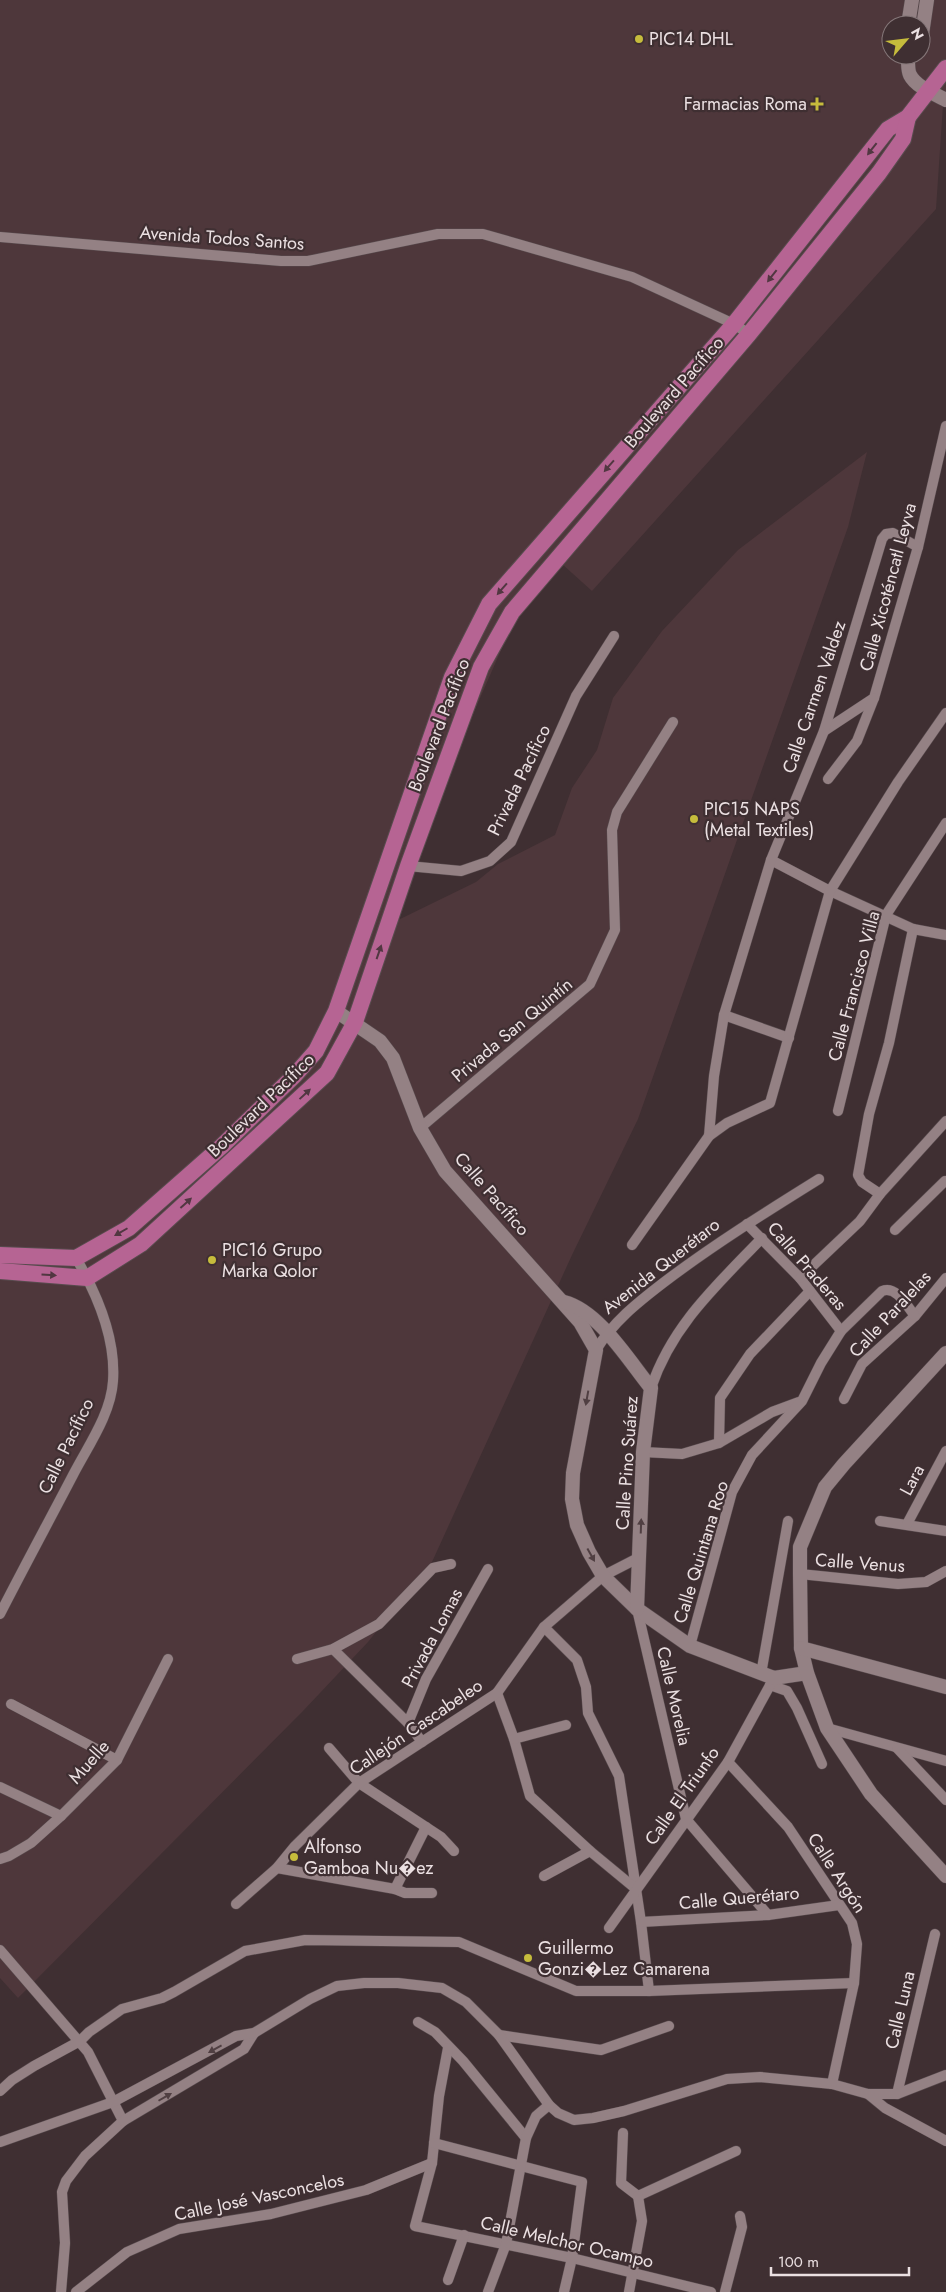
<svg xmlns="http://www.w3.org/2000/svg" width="946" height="2292" viewBox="0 0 946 2292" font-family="Jost,sans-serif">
<rect width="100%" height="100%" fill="#3f2f32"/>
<!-- built -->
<path fill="#4e373b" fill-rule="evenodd" d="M 0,0 L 946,0 L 946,97 L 943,105 L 936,209 L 592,591 L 562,564 L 516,616 L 445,778 L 394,922 L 476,882 L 498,864 L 555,835 L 572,788 L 597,750 L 613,698 L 662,631 L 738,550 L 867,452 L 848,527 L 638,1119 L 572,1255 L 432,1562 L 368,1642 L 303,1711 L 18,1998 L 0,1978 ZM 891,25 L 921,25 L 921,55 L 891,55 Z"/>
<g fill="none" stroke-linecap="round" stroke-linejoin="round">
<defs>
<g id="street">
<polyline points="0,237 281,261 308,261 438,234 483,234 632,277 734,324 749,334"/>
<polyline points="824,731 874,698 918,547 946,426"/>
<polyline points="828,779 857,741 874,698"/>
<polyline points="771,860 830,891 913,929 946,935"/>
<polyline points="408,866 461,871 490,861 511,842 576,696 614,636"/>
<polyline points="724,1015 789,1038"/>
<polyline points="838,1111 886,915 946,823"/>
<polyline points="420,1128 590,984 615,930 612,830 617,812 673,722"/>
<polyline points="709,1136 714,1076 724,1015 771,860 824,731 882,539 886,534 893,533 918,547"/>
<polyline points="880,1194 862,1182 858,1175 869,1114 889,1043 913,929"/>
<polyline points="747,1224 800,1278 841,1331"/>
<polyline points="895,1230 945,1181"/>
<polyline points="632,1245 709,1136 727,1123 770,1103 830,891 898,782 946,713"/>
<polyline points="800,1278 860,1221 880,1194 946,1121"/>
<path d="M 596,1350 C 613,1322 637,1303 663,1283 C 713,1245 766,1212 819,1179"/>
<path d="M 651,1388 C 672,1325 717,1285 762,1238"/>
<polyline points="844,1399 862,1364 915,1316 946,1278"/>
<polyline points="719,1443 720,1398 750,1354 810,1291"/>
<polyline points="643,1452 682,1454 719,1443 772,1412 799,1402"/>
<polyline points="880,1521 946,1531"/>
<polyline points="907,1524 946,1451"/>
<polyline points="800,1574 898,1584 926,1582 946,1571"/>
<polyline points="637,1609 686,1819 768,1915"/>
<path d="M 0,1614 C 24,1567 49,1521 73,1475 C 88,1446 111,1414 113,1381 C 116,1338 97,1294 76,1258"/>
<polyline points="544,1627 577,1660 586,1687 588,1713 619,1776 641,1922 649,1991"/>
<path d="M 690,1646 L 732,1492 L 752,1455 L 802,1401 L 821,1363 L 841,1331 L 882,1291 C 896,1285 907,1306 915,1316"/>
<polyline points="333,1649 408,1723 422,1742"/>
<polyline points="297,1659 333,1649 379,1624 433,1568 451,1564"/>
<polyline points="761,1674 788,1521"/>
<polyline points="770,1685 787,1691 797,1708 822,1764"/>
<polyline points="497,1693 514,1739 530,1796 590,1851 636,1889"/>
<polyline points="11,1704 117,1760"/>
<polyline points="408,1723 426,1679 488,1569"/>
<polyline points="827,1728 946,1761"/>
<polyline points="514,1739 566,1725"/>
<polyline points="329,1748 359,1783 441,1837 454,1851"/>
<polyline points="897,1748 946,1800"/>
<polyline points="728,1762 788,1827 852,1923 857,1944 854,1983 832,2084"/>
<polyline points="0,1787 61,1816"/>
<polyline points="0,1859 9,1856 31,1843 61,1816 117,1760 168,1659"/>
<polyline points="277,1868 395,1889 405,1893 432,1893"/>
<polyline points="544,1876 590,1851"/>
<polyline points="395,1889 426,1827"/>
<polyline points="236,1904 277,1868 295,1846 359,1783 497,1693 544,1627 603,1576 640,1557"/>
<polyline points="641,1922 768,1915 839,1905"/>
<polyline points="609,1928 728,1762 774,1678"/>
<polyline points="0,1950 88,2052 123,2121 85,2156 66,2181 62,2192 65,2243 61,2292"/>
<polyline points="418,2022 435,2032 463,2061 526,2138"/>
<polyline points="499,2035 601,2050 669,2026"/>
<polyline points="448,2048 439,2096 432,2163 415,2226 572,2258 711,2292"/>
<polyline points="0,2091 12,2080 34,2066 80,2041 89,2032 122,2009 162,1998 174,1992 245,1951 305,1940 459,1942 576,1991 649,1991 854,1983"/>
<polyline points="868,2094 885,2108 946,2141"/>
<polyline points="897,2094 935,1934"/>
<polyline points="123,2121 244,2049 254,2033"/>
<polyline points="623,2133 621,2183 638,2196"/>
<polyline points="0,2142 113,2102 236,2036 254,2033 310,1999 337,1986 364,1983 398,1983 442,1988 466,2002 499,2035 549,2105 558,2113 574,2120 593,2118 624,2111 727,2079 760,2077 832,2084 868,2094 897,2094 946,2075"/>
<polyline points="434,2143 582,2182 572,2258 564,2292"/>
<polyline points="638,2196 736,2151"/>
<polyline points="448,2280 464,2235"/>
<polyline points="76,2292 127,2252 179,2229 271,2214 366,2190 432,2163"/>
<polyline points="488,2292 506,2244 526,2138 536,2116 549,2105"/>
<polyline points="629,2292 642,2221 638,2196"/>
<polyline points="725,2292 742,2227 740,2216"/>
</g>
<g id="secondary">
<polyline points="908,25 912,0"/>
<polyline points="921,41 927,0"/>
<path d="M 907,55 C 909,61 907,69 910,75 C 916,87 935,94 946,100"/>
<polyline points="336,1011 380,1041 393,1058 420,1128 445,1171 580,1322 596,1350 573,1473 572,1499 577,1525 589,1552 603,1576 637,1609 690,1646 774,1678 807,1673"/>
<path d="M 564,1302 C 599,1311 629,1361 651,1388 L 643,1452 L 637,1609"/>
<polyline points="946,1353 844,1464 825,1487 800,1547 800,1574 801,1648 807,1673 827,1728 871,1794 946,1876"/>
<polyline points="801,1648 946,1687"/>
</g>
<g id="primary">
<polyline points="0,1255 76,1258 129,1228 222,1146 295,1075 316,1051 336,1011 452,677 489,604 734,324 888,129 908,117 946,68"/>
<polyline points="0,1271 87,1278 141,1244 327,1073 355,1022 408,866 481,667 512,612 749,334 879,173 903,139 908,117"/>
</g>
</defs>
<!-- street casing -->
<use href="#street" stroke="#584b4e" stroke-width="11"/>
<!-- secondary casing -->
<use href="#secondary" stroke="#584b4e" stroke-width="15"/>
<!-- primary casing -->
<use href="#primary" stroke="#584b4e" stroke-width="18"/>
<!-- street -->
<use href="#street" stroke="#948184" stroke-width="10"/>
<!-- secondary -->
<use href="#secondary" stroke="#948184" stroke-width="14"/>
<!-- primary -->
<use href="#primary" stroke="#b66493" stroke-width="16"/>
</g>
<!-- one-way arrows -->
<defs><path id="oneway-solid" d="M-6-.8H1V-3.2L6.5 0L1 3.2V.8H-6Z" transform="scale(1.25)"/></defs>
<g fill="#513741">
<use href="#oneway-solid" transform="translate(872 149) rotate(128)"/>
<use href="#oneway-solid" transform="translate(772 276) rotate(128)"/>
<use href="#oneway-solid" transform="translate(609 466) rotate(131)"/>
<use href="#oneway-solid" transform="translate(502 589) rotate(131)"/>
<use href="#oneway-solid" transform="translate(379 952) rotate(-71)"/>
<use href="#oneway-solid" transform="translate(305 1094) rotate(-43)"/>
<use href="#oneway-solid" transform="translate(186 1203) rotate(-42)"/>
<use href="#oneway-solid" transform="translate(121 1232) rotate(150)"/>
<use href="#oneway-solid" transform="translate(49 1275) rotate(4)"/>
</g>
<g fill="#503f42">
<use href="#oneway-solid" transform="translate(587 1398) rotate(100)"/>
<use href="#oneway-solid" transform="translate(641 1526) rotate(-88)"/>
<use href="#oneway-solid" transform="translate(591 1555) rotate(61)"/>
<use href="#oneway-solid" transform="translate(215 2049) rotate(151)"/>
<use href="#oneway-solid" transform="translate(165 2097) rotate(-30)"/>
</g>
<!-- markers -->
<g fill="#c6bc3c" stroke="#3f2f32" stroke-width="2">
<circle cx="639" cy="39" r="5"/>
<path d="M814.5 96.5h5v5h5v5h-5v5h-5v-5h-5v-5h5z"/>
<circle cx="694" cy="819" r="5"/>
<circle cx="212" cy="1260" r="5"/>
<circle cx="294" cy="1857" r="5"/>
<circle cx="528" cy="1958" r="5"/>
</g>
<g text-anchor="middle" stroke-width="4.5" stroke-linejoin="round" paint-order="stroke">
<!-- poi labels -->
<g font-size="18" fill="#ebe0e2" stroke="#3f2f32" text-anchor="start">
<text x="649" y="45">PIC14 DHL</text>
<text x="807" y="110" text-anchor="end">Farmacias Roma</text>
<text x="704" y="815">PIC15 NAPS<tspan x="704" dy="21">(Metal Textiles)</tspan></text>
<text x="222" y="1256">PIC16 Grupo<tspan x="222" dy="21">Marka Qolor</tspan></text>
<text x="304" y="1853">Alfonso<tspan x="304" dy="21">Gamboa Nu�ez</tspan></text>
<text x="538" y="1954">Guillermo<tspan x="538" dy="21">Gonzi�Lez Camarena</tspan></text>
</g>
<!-- street labels -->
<g font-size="18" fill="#ebe0e2" stroke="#3f2f32">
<text transform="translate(222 238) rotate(4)" y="6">Avenida Todos Santos</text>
<text transform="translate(674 392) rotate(-49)" y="6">Boulevard Pacífico</text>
<text transform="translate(888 587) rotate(-75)" y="6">Calle Xicoténcatl Leyva</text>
<text transform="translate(814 697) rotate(-71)" y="6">Calle Carmen Valdez</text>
<text transform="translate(439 725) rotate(-69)" y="6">Boulevard Pacífico</text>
<text transform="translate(519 780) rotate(-64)" y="6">Privada Pacífico</text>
<text transform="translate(854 986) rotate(-75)" y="6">Calle Francisco Villa</text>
<text transform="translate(512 1030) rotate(-40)" y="6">Privada San Quintín</text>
<text transform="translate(261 1105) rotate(-44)" y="6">Boulevard Pacífico</text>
<text transform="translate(492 1194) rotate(49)" y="6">Calle Pacífico</text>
<text transform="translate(661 1266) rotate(-38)" y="6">Avenida Querétaro</text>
<text transform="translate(807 1266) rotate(49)" y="6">Calle Praderas</text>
<text transform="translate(890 1314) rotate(-47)" y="6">Calle Paralelas</text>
<text transform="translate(66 1446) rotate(-64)" y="6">Calle Pacífico</text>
<text transform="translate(627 1463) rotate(-86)" y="6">Calle Pino Suárez</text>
<text transform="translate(912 1480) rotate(-62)" y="6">Lara</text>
<text transform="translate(701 1552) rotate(-73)" y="6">Calle Quintana Roo</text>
<text transform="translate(860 1563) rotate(4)" y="6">Calle Venus</text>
<text transform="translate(432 1638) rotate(-62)" y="6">Privada Lomas</text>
<text transform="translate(674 1696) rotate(77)" y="6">Calle Morelia</text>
<text transform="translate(416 1727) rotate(-34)" y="6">Callejón Cascabeleo</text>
<text transform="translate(89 1762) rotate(-49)" y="6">Muelle</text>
<text transform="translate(682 1796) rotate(-55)" y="6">Calle El Triunfo</text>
<text transform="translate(837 1873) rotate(57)" y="6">Calle Argón</text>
<text transform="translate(739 1898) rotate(-5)" y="6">Calle Querétaro</text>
<text transform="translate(900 2010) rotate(-77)" y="6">Calle Luna</text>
<text transform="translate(259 2197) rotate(-12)" y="6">Calle José Vasconcelos</text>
<text transform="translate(567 2242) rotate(13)" y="6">Calle Melchor Ocampo</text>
</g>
</g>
<!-- north arrow -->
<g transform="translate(906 40) rotate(62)"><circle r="24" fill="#3f2f32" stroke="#847678"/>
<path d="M0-4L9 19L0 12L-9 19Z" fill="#c6bc3c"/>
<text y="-8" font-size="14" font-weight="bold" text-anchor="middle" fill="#ebe0e2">N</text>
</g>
<!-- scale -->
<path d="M771 2267v8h138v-8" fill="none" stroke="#ebe0e2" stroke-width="2.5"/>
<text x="778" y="2267" font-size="15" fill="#ebe0e2" stroke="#3f2f32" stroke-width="4" paint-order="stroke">100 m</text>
</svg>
